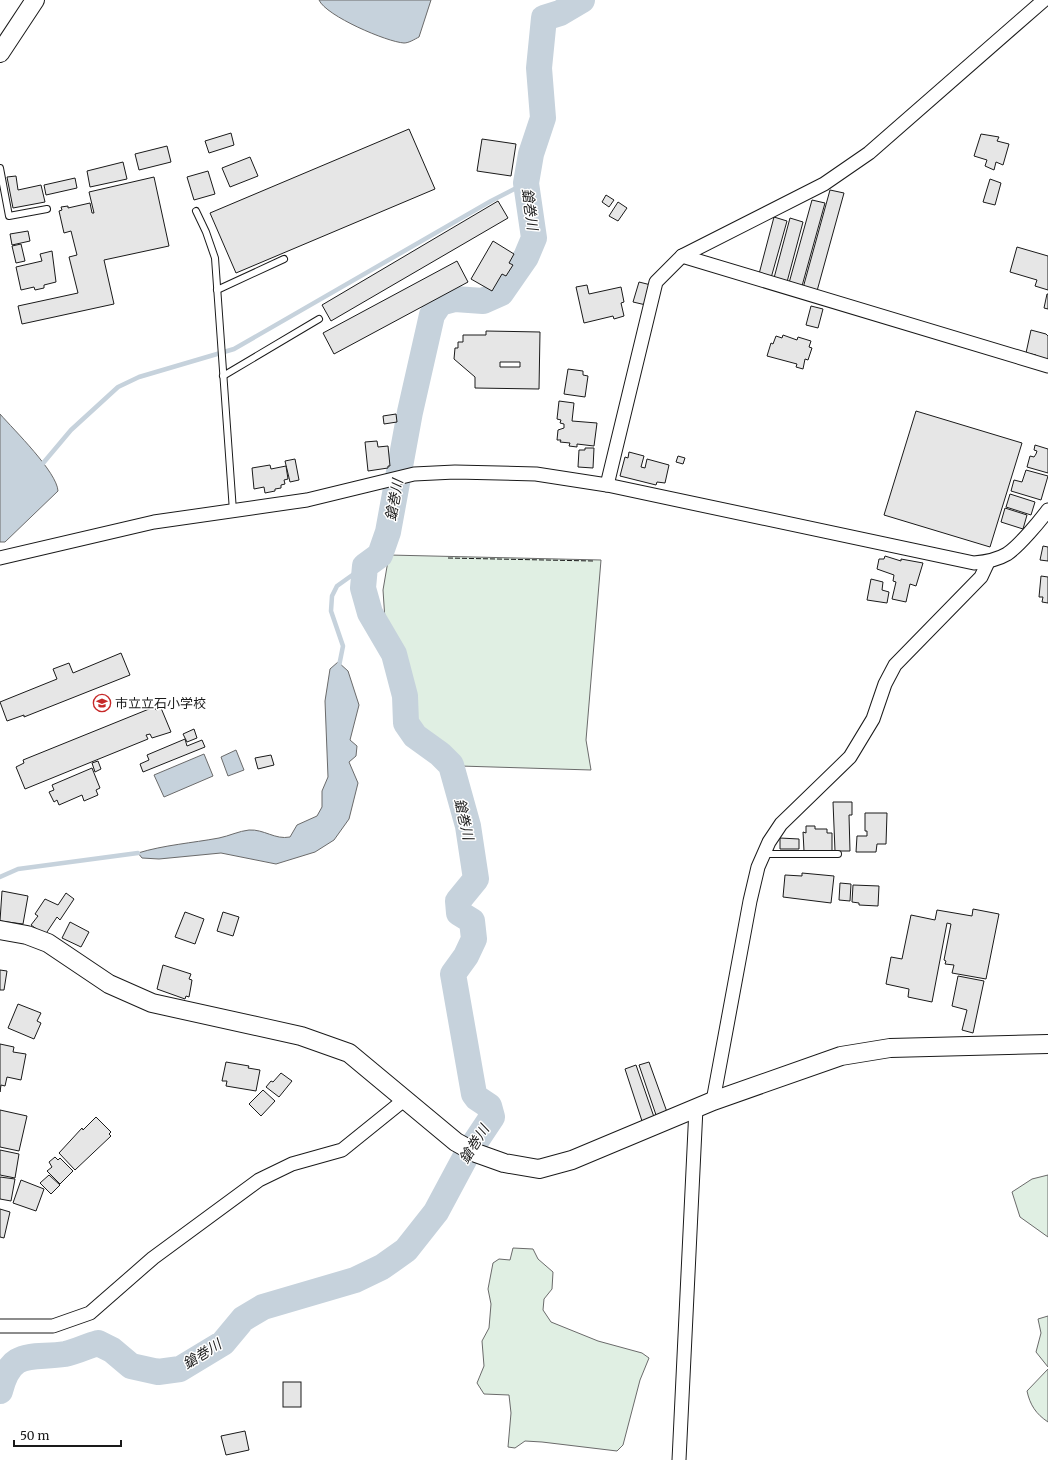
<svg xmlns="http://www.w3.org/2000/svg" width="1048" height="1460" viewBox="0 0 1048 1460" font-family="Merriweather,'Noto Sans JP',serif">
<rect width="100%" height="100%" fill="#fff"/>
<!-- green -->
<g fill="#e0efe3" stroke="#6a6a6a">
<polygon points="389,555 601,560 586,740 591,770 460,766 445,750 420,730 412,715 409,678 385,620 383,590"/>
<polygon points="1048,1175 1048,1237 1020,1217 1012,1192 1032,1179"/>
<polygon points="513,1248 533,1249 538,1259 553,1272 552,1289 544,1299 543,1310 551,1322 598,1341 642,1353 649,1358 640,1380 623,1445 617,1451 542,1442 525,1441 515,1448 508,1447 511,1413 509,1395 484,1394 477,1383 484,1366 482,1341 489,1328 491,1304 488,1289 493,1263 499,1259 510,1260"/>
<polygon points="1048,1316 1048,1367 1036,1352 1041,1333 1038,1319"/>
<path d="M 1048,1369 L 1048,1422 C 1036,1414 1030,1405 1027,1391 Z"/>
</g>
<!-- water -->
<g fill="#c6d2dc" stroke="#6a6a6a">
<path d="M 319,0 L 431,0 L 419,37 C 415,39 409,43 404,43 C 387,42 326,16 319,0 Z"/>
<path d="M 0,414 C 14,430 57,472 58,491 L 5,542 L 0,542 Z"/>
<path d="M 338,662 L 348,671 L 359,705 L 350,740 L 357,746 L 356,756 L 349,762 L 358,783 L 349,819 L 334,840 L 315,852 L 276,864 L 221,853 L 159,859 L 142,858 L 138,853 C 164,845 192,843 219,838 C 229,836 239,831 249,830 C 264,829 275,840 290,837 L 297,825 L 317,816 L 322,807 L 322,791 L 328,777 L 325,701 L 330,669 Z"/>
<polygon points="236,750 244,770 228,776 221,757"/>
<polygon points="204,754 213,776 164,797 154,775"/>
</g>
<g fill="none" stroke-linecap="round" stroke-linejoin="round">
<!-- stream -->
<g stroke="#c6d2dc" stroke-width="4.5">
<polyline points="39,468 71,430 118,387 139,377 234,349 491,201 526,183"/>
<polyline points="339,666 343,646 331,611 332,596 337,586 365,566"/>
<polyline points="0,877 18,869 138,853"/>
</g>
<!-- river -->
<path stroke="#c6d2dc" stroke-width="26" d="M 0,1391 C 11,1348 31,1359 65,1354 C 76,1352 87,1346 98,1343 L 112,1350 L 131,1366 L 158,1372 L 180,1369 L 223,1343 L 243,1319 L 263,1307 L 355,1280 L 382,1267 L 406,1250 L 436,1212 L 466,1156 L 492,1117 L 489,1106 L 477,1098 L 474,1094 L 453,974 L 466,956 L 474,939 L 472,921 L 459,913 L 458,901 L 476,879 L 468,826 L 451,765 L 440,754 L 415,736 L 406,723 L 405,696 L 394,654 L 370,613 L 363,588 L 365,566 L 380,555 L 388,532 L 410,412 L 432,315 L 440,303 L 455,299 L 483,301 L 501,293 L 526,257 L 534,238 L 526,183 L 531,154 L 543,118 L 539,68 L 544,18 L 560,13 L 582,0"/>
</g>
<!-- building -->
<g fill="#e6e6e6" stroke="#1a1a1a" fill-rule="evenodd">
<polygon points="409,129 435,189 236,273 210,213"/>
<polygon points="231,133 234,145 209,153 205,141"/>
<polygon points="981,134 999,137 997,141 1009,144 1003,165 996,162 994,170 985,166 987,160 974,156"/>
<polygon points="482,139 516,144 511,176 477,171"/>
<polygon points="167,146 171,162 139,170 135,154"/>
<polygon points="250,157 258,176 230,187 222,168"/>
<polygon points="123,162 127,179 90,187 87,171"/>
<polygon points="208,171 215,194 194,200 187,177"/>
<polygon points="16,176 18,190 41,185 45,202 13,208 7,177"/>
<polygon points="154,177 169,246 104,260 114,304 22,324 18,306 78,293 69,257 77,255 71,231 64,233 59,211 62,210 61,207 68,206 68,208 90,203 92,213 94,213 89,192"/>
<polygon points="75,178 77,188 46,195 44,185"/>
<polygon points="990,179 1001,183 995,205 983,202"/>
<polygon points="830,190 844,193 817,291 803,288"/>
<polygon points="606,195 614,200 609,207 602,202"/>
<polygon points="812,200 825,203 802,286 789,283"/>
<polygon points="498,201 508,218 331,321 322,305"/>
<polygon points="618,202 627,208 618,221 609,216"/>
<polygon points="774,217 787,221 771,278 759,274"/>
<polygon points="790,218 803,222 787,282 774,278"/>
<polygon points="28,231 30,241 12,245 10,234"/>
<polygon points="493,241 514,254 509,263 513,265 506,276 502,274 492,291 471,279"/>
<polygon points="21,244 25,261 16,263 12,246"/>
<polygon points="1017,247 1048,256 1048,290 1035,286 1037,280 1010,272"/>
<polygon points="52,251 56,282 44,285 44,288 35,290 34,287 21,290 16,267 42,261 40,254"/>
<polygon points="457,261 468,282 334,354 323,333"/>
<polygon points="639,282 651,285 646,305 633,302"/>
<polygon points="587,285 589,294 621,287 624,302 621,303 624,316 614,319 613,316 584,323 576,287"/>
<polygon points="1047,294 1048,294 1048,309 1044,308"/>
<polygon points="811,306 823,309 818,328 806,325"/>
<polygon points="1031,330 1046,334 1048,336 1048,362 1036,357 1036,355 1026,353"/>
<path d="M 486,331 L 540,332 L 539,389 L 475,388 L 475,377 L 454,359 L 455,348 L 458,348 L 458,342 L 463,342 L 463,335 L 486,335 ZM 500,362 L 520,362 L 520,367 L 500,367 Z"/>
<polygon points="783,335 797,340 798,337 811,341 809,347 812,348 808,360 805,359 803,369 796,367 797,364 767,356 771,343 773,344 776,336 782,338"/>
<polygon points="568,369 583,371 583,375 588,376 585,397 564,394"/>
<polygon points="559,401 574,403 572,421 597,423 594,446 577,444 577,447 569,446 570,443 560,442 561,440 557,440 558,430 564,428 564,424 560,423 561,420 557,419"/>
<polygon points="916,411 1022,443 990,547 884,515"/>
<polygon points="396,414 397,422 384,424 383,416"/>
<polygon points="377,441 378,447 388,446 390,466 388,466 388,468 368,471 365,442"/>
<polygon points="1035,445 1048,449 1048,473 1027,467 1030,456 1034,457 1036,454 1037,451 1034,450"/>
<polygon points="585,448 594,448 593,468 578,467 579,450 585,450"/>
<polygon points="629,452 644,456 641,467 645,468 647,459 669,465 665,483 657,482 656,485 620,476 625,457 628,458"/>
<polygon points="678,456 685,458 683,464 676,462"/>
<polygon points="295,459 299,480 290,482 285,461"/>
<polygon points="270,465 271,469 286,466 288,479 284,480 285,484 281,485 281,488 275,489 275,491 265,493 264,487 254,489 252,468"/>
<polygon points="1026,470 1048,476 1041,500 1011,491 1014,480 1022,482"/>
<polygon points="1010,494 1035,502 1031,515 1006,507"/>
<polygon points="1005,508 1027,515 1023,529 1001,522"/>
<polygon points="1043,546 1048,547 1048,561 1040,560"/>
<polygon points="885,556 901,561 901,559 923,563 916,586 910,584 906,602 892,599 896,582 893,581 894,575 877,569 879,559 884,559"/>
<polygon points="1041,576 1048,577 1048,603 1042,602 1043,597 1039,597"/>
<polygon points="871,579 883,582 882,590 889,592 887,603 867,600"/>
<polygon points="121,653 130,675 24,717 24,715 7,721 0,702 57,679 53,669 69,663 73,673"/>
<polygon points="154,707 156,710 161,708 171,732 152,738 150,734 146,735 148,739 25,789 16,767 24,763 23,760"/>
<polygon points="194,729 197,738 187,742 183,734"/>
<polygon points="185,739 187,746 202,740 205,747 143,772 140,764 149,760 147,755"/>
<polygon points="271,755 274,765 258,769 255,758"/>
<polygon points="98,761 101,769 95,772 92,763"/>
<polygon points="92,768 100,788 96,790 98,795 84,801 82,795 59,805 57,800 54,802 49,792 54,790 52,785"/>
<polygon points="833,802 852,802 852,815 849,815 850,851 835,851"/>
<polygon points="865,813 887,813 886,844 877,844 876,852 856,852 857,836 867,836 867,831 865,831"/>
<polygon points="806,826 815,826 815,829 827,829 827,833 832,833 832,851 804,851 803,832 806,833"/>
<polygon points="780,838 799,839 799,849 780,849"/>
<polygon points="802,873 834,876 831,903 783,897 785,875 802,876"/>
<polygon points="840,883 851,884 850,901 839,900"/>
<polygon points="853,885 879,886 878,906 859,905 859,903 852,902"/>
<polygon points="2,891 28,896 23,924 0,921"/>
<polygon points="66,893 74,899 60,920 57,917 45,935 31,925 38,916 35,914 45,899 58,905"/>
<polygon points="973,909 999,914 986,979 952,973 954,965 945,964 946,961 944,960 951,924 947,923 932,1002 908,997 909,989 886,984 891,957 902,959 911,915 935,920 937,910 972,916"/>
<polygon points="185,912 204,919 195,944 175,937"/>
<polygon points="223,912 239,917 233,936 217,931"/>
<polygon points="70,922 89,932 81,947 62,938"/>
<polygon points="163,965 191,974 189,979 192,980 191,986 189,997 186,996 185,999 157,989"/>
<polygon points="0,970 7,971 4,990 0,990"/>
<polygon points="958,976 984,981 973,1033 962,1030 967,1010 952,1006"/>
<polygon points="18,1004 41,1013 37,1021 41,1023 34,1039 8,1028"/>
<polygon points="0,1044 14,1047 13,1052 26,1054 21,1080 7,1077 5,1086 1,1085 0,1092"/>
<polygon points="226,1062 249,1066 248,1068 260,1070 256,1091 226,1086 227,1081 222,1081"/>
<polygon points="649,1062 667,1112 656,1115 639,1065"/>
<polygon points="636,1065 654,1117 642,1121 625,1069"/>
<polygon points="281,1073 292,1081 279,1097 266,1087 271,1081 273,1082"/>
<polygon points="263,1090 275,1101 261,1116 249,1104"/>
<polygon points="0,1110 27,1116 19,1151 0,1147"/>
<polygon points="96,1117 111,1132 109,1134 111,1136 75,1170 59,1153 82,1128 83,1130"/>
<polygon points="0,1150 19,1154 15,1178 0,1175"/>
<polygon points="55,1157 58,1160 60,1158 73,1171 60,1184 47,1171 52,1167 49,1162"/>
<polygon points="49,1175 60,1185 51,1194 40,1183"/>
<polygon points="0,1177 15,1179 11,1201 0,1199"/>
<polygon points="21,1180 44,1189 36,1211 13,1203"/>
<polygon points="0,1209 10,1212 4,1238 0,1237"/>
<rect x="283" y="1382" width="18" height="25"/>
<polygon points="245,1431 249,1450 226,1455 221,1436"/>
</g>
<g fill="none" stroke-linecap="round" stroke-linejoin="round">
<defs>
<g id="lane">
<polyline points="0,168 9,216 47,209"/>
<polyline points="196,211 206,232 215,258 233,511"/>
<polyline points="217,290 284,259"/>
<polyline points="223,376 319,319"/>
<polyline points="763,854 838,854"/>
</g>
<g id="street">
<polyline points="682,256 1048,366"/>
<polyline points="607,485 656,282 682,256 824,184 869,153 1044,0"/>
<path d="M 0,558 L 154,522 L 307,500 L 414,474 L 455,472 L 536,474 L 607,485 L 974,563 C 985,562 997,560 1007,554 C 1019,546 1039,522 1048,510"/>
<polyline points="713,1101 750,901 758,867 769,842 781,824 850,757 873,719 885,684 895,665 981,577 988,562"/>
<polyline points="0,1326 53,1326 90,1313 153,1258 259,1180 292,1164 342,1150 404,1100"/>
<polyline points="679,1460 696,1108"/>
</g>
<g id="secondary">
<polyline points="0,53 35,0"/>
<polyline points="0,930 27,935 48,943 109,984 152,1003 301,1036 349,1053 456,1142 476,1153 504,1163 539,1169 572,1160 713,1101 841,1056 890,1048 1048,1044"/>
</g>
</defs>
<!-- lane casing -->
<use href="#lane" stroke="#1a1a1a" stroke-width="8"/>
<!-- street casing -->
<use href="#street" stroke="#1a1a1a" stroke-width="15"/>
<!-- secondary casing -->
<use href="#secondary" stroke="#1a1a1a" stroke-width="20"/>
<!-- lane -->
<use href="#lane" stroke="#fff" stroke-width="6"/>
<!-- street -->
<use href="#street" stroke="#fff" stroke-width="13"/>
<!-- secondary -->
<use href="#secondary" stroke="#fff" stroke-width="18"/>
<!-- fence -->
<polyline stroke="#1a1a1a" stroke-width="1" stroke-dasharray="5 2" stroke-linecap="butt" points="448,558 593,561"/>
</g>
<!-- icons -->
<defs>
<symbol id="school-ring" viewBox="-11 -11 22 22"><circle r="9.5" fill="#fff" stroke="#c62828" stroke-width="1.5"/><path d="M0-5L7-2L0 1L-7-2ZM-4 1L0 2.5L4 1V4Q0 6-4 4Z" fill="#c62828"/></symbol>
</defs>
<g fill-rule="evenodd">
<use href="#school-ring" x="92" y="693" width="20" height="20"/>
</g>
<g text-anchor="middle" stroke-width="3" stroke-linejoin="round" paint-order="stroke">
<!-- poi labels -->
<g font-size="13" fill="#1a1a1a" stroke="#fff" text-anchor="start">
<text x="115" y="708">市立立石小学校</text>
</g>
<!-- water labels -->
<g font-size="14" font-style="italic" fill="#1a1a1a" stroke="#fff">
<text transform="translate(530 209) rotate(82)" y="5">鎗巻川</text>
<text transform="translate(394 500) rotate(-80)" y="5">鎗巻川</text>
<text transform="translate(464 819) rotate(77)" y="5">鎗巻川</text>
<text transform="translate(474 1144) rotate(-58)" y="5">鎗巻川</text>
<text transform="translate(202 1354) rotate(-32)" y="5">鎗巻川</text>
</g>
</g>
<!-- scale -->
<path d="M14 1440v6h107v-6" fill="none" stroke="#1a1a1a" stroke-width="2"/>
<text x="20" y="1440" font-size="12" fill="#1a1a1a" stroke="#ffffff" stroke-width="3" paint-order="stroke">50 m</text>
</svg>
